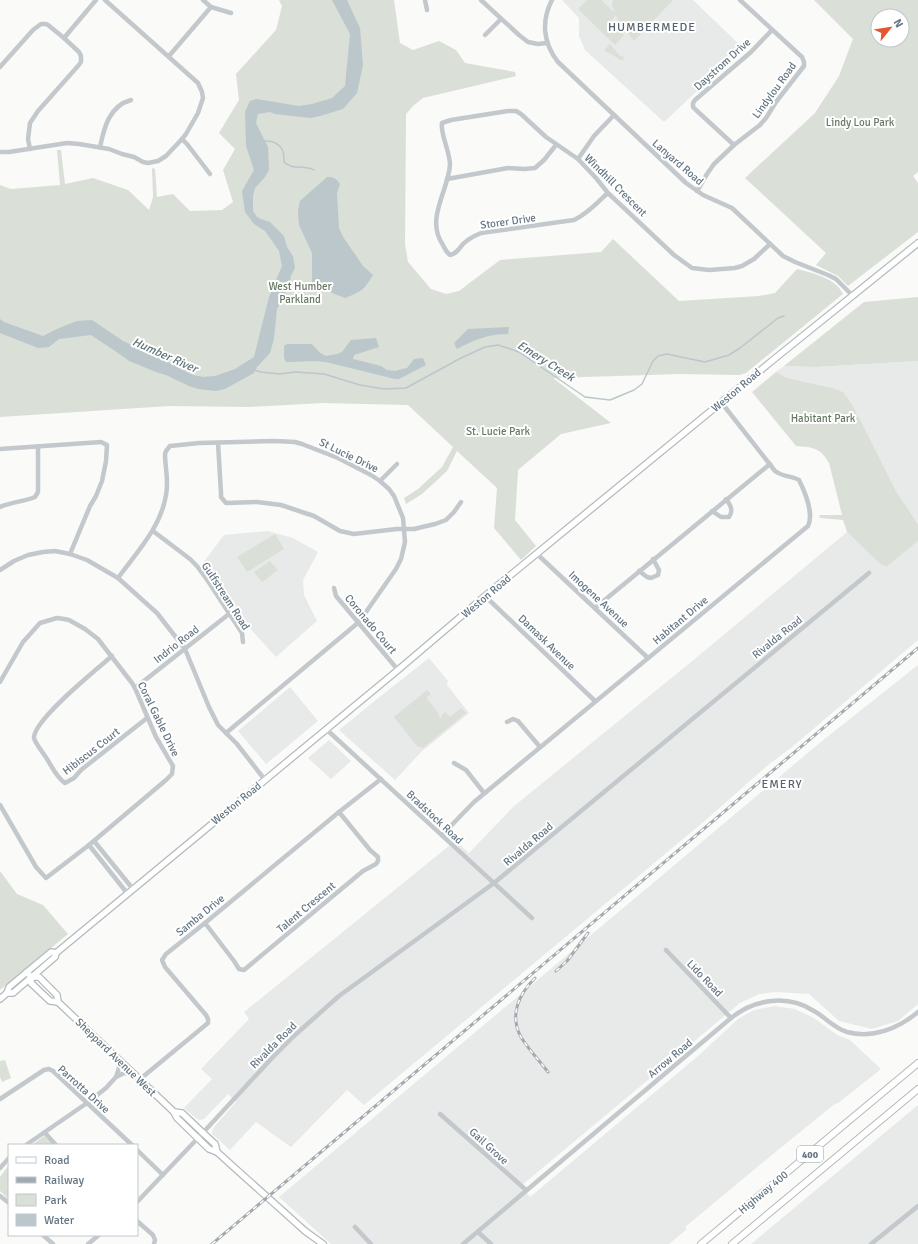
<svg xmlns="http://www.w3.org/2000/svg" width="918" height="1244" viewBox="0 0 918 1244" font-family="Signika,sans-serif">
<rect width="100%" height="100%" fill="#fafaf8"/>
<!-- built -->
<g fill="#e8e9e9">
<polygon points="562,0 693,0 743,48 664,122 585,50 579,36 579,18"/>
<polygon points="918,361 918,524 896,491 862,423 850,401 843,392 833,388 787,378 776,372 784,366 816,367"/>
<polygon points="268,531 293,538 318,552 303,580 304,595 317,621 276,657 235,612 212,574 203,563 224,535"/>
<polygon points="847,532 880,564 885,567 918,541 918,640 792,747 768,765 707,819 364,1105 347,1090 291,1147 256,1122 230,1150 212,1134 212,1131 214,1127 236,1102 228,1094 204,1119 200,1120 197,1119 184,1108 212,1079 201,1069 249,1019 244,1012 455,841 469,853 513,807 691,662"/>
<polygon points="429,658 448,681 447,685 469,713 421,752 395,780 339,730 377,699"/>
<polygon points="918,665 918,1004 898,1021 872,1029 839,1021 809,994 775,992 759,994 740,1003 521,1186 530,1197 698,1056 738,1019 754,1010 774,1006 795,1009 814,1018 837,1035 850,1040 881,1069 837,1104 836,1103 778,1150 685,1227 687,1229 669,1244 331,1244 279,1197 822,741"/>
<polygon points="290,687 318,721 266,764 238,731"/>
<polygon points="329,740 351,761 331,779 308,758"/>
<polygon points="918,1105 918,1244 751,1244"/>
</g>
<!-- green -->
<g fill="#dadfd7" fill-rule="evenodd">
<path d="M 279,0 L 394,0 L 400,43 L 413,50 L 439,41 L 456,50 L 465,63 L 515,72 L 516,76 L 423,98 L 413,106 L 406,114 L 405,244 L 408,262 L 431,289 L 446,294 L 459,291 L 500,260 L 601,252 L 613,239 L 679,301 L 759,296 L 775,293 L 797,269 C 812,273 836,278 843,294 L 746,373 L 739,375 L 680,374 L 553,378 L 611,423 L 561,434 L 518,470 L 515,520 L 536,546 L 521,560 L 494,528 L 497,488 L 457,451 L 447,471 L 422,494 L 406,504 L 404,498 L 418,489 L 442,467 L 453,447 L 408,405 L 323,403 L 249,407 L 169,406 L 0,417 L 0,185 L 11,189 L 60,185 L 57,150 L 61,150 L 65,184 L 93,178 L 128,190 L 149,210 L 153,197 L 152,168 L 155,169 L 157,197 L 173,194 L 190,211 L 222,210 L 233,202 L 223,170 L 235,149 L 219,133 L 239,100 L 236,74 L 276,30 L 282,6 Z"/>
<polygon points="587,0 601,0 615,13 612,6 613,0 673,0 634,41 620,24 616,15 610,22 624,35 615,45 578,9"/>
<path d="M 814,0 L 918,0 L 918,172 L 913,176 L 918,183 L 918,232 L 848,286 L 838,276 L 816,265 L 826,253 L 745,178 L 815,113 L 839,76 L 853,39 ZM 878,16 L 902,16 L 902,40 L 878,40 Z"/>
<path d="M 610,44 L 620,56 L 624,57 L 623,60 L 620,60 C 616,56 609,54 604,50 Z"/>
<polygon points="918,297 918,361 816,367 784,366 864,302"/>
<path d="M 776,372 L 787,378 L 833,388 L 843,392 L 850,401 L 862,423 L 896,491 L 918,524 L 918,541 L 886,567 L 880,564 L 847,532 L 843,520 L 820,518 L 819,515 L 842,515 L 829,463 C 821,448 812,447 796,446 L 752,392 Z"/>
<polygon points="275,534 284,549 247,572 237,557"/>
<polygon points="270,561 278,570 262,582 254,572"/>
<polygon points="427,690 431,694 427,697 427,699 439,714 439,717 441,718 442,715 445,712 450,717 461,708 466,713 423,748 417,746 394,717"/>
<polygon points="0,871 17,894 43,905 68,934 0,990"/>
<polygon points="5,1060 11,1078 2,1082 0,1077 0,1061"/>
<polygon points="44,1136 54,1145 32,1145"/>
<polygon points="9,1165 9,1200 0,1191 0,1177"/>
</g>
<!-- water -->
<g fill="#bbc7cb">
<polygon points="332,0 347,0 360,28 363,65 357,93 343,109 320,116 311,118 275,114 270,112 258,114 256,123 268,147 269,170 265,177 255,188 253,196 253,211 257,217 261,219 270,222 284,236 287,247 293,256 295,268 291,276 289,287 277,309 274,339 270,353 257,367 254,373 225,389 216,391 198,389 189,386 166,375 156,372 129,361 121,355 91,335 59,339 49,347 38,348 0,333 0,319 4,322 43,336 59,328 77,321 92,320 123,341 143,350 154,357 166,361 193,375 203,377 215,376 235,369 254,357 269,297 282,266 279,251 265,231 254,224 245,212 242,191 254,170 246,146 245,112 250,101 257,99 299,106 312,104 332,98 345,86 350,34"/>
<path d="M 327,177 C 334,177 336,178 340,184 L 337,193 L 339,228 L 343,237 L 363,266 L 373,275 C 363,291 362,291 345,298 L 315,286 L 312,283 L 312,253 L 299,225 L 298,210 L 300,201 Z"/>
<path d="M 509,327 L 508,334 C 488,334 474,340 457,349 L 454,343 L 468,329 Z"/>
<polygon points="376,338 379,347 354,355 353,359 381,366 387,370 395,371 407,368 414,359 423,358 426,365 399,379 395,379 326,362 316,361 288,362 286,362 284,358 284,346 287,344 312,344 320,353 326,356 337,354 342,352 351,340"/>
</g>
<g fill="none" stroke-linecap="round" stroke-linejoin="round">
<!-- stream -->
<g stroke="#bbc7cb" stroke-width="1.5">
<path d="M 265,141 C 279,141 285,149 284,162 C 293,171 305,164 314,170"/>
<polyline points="254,370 261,372 280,374 295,372 324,374 360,385 384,389 406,388 461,358 485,347 498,345 519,352 585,397 610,400 634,390 642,384 653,361 658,356 667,354 705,362 729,355 740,348 778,318 784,316"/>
</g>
<defs>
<g id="major">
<polyline points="27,972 31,977 31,983 50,1001 58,1002 174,1112 177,1118 209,1149 217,1152 305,1231 323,1244"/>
<polyline points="31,977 39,977 57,995 58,1002"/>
<polyline points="7,993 13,993 55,957 56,953 398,670 485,596 773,360 918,243"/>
<polyline points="0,999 7,993 9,987 51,952 56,953"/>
<polyline points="174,1112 182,1113 203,1133 215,1144 217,1152"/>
</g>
<g id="highway">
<polyline points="701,1244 918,1063"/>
<polyline points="732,1244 918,1089"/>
</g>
</defs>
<!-- major casing -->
<use href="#major" stroke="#b5babe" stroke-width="8"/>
<!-- highway casing -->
<use href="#highway" stroke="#b4b9bd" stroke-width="8"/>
<!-- minor -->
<g stroke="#c3c8cc" stroke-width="4.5">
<polyline points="203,0 211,7 231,13"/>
<polyline points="425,0 427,10"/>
<polyline points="481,0 519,35 528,42 538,44 547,43"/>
<path d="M 552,0 C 541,21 543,43 558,62 L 686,183 L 703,195 L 732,208 L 783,256 L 795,262 L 828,275 L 836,279 L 852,295"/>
<polyline points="485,35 501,19"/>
<polyline points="64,38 96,0"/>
<polyline points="169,56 211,7"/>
<polyline points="0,67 33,30 41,24 46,24 48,25 64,38 79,52 81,56 81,62 78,66 38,111 30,123 28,139 30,149"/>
<polyline points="182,139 187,144 210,174"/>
<polyline points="734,145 696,110 693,107 693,103 695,100 751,52 772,30"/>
<path d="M 100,147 C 104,128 109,106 131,100"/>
<polyline points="0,152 9,152 67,143 79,144 109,149 122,154 134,157 143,162 148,163 158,161 166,156 182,139 186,134 198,113 203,98 202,92 198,83 105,0"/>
<polyline points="578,159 594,136 614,115"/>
<polyline points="447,179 508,168 524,169 535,168 544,160 556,145"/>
<polyline points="697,191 707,174 714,164 734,145 760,125 766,118 776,102 804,66 804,62 802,57 740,0"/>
<path d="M 608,193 C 595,204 590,212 574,220 L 481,233 C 474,236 468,239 463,244 C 459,249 456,254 450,255 C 446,252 445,249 443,245 C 425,219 448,192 450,165 C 450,151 440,134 442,123 L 451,120 L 508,111 L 516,111 L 521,114 L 546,137 L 578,159 L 596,178 L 608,193 L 674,255 L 692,268 L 709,270 L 735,268 L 742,266 L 754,259 L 770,244"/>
<polyline points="218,443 221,493 221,497 226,503 257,502 281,505 314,516 340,531 354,534 397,529 414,529 435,524 446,520 454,512 461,502"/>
<polyline points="0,449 101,442 107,445 106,461 102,481 96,496 90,506 70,554"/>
<polyline points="380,481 397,464"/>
<path d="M 0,507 C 11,502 23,502 35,497 L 38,492 L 38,447"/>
<path d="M 712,511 L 721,517 L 729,517 C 734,510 730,505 726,499"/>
<polyline points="153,531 190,559 197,566 208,581 242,633 243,642"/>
<polyline points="537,554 648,658"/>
<polyline points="0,570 14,561 28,555 43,552 55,551 70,554 87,560 118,578 157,613 185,649 209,707 218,725 237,744 265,780"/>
<polyline points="639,571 647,577 651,578 658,575 659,570 653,559"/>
<path d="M 118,578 C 137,552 161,527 166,495 C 169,481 165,468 165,454 L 166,451 L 170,446 L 199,443 L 275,441 L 295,442 L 302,444 L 338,458 L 371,475 L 380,481 L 389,489 L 394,496 L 403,518 L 405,542 L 401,559 L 396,569 L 359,622 L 226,733"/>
<polyline points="334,588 336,596 398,670"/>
<polyline points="485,596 595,701"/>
<polyline points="595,608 770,464"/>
<path d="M 112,656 C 97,669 33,720 34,738 C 35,743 44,754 47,759 C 52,767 57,778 65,783 L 74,778 L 81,770 L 147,718"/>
<polyline points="0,682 23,642 40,623 57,618 64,619 69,620 85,629 98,639 132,683 135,688 156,737 173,766 172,774 166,780 89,845 46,878 36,867 0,805"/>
<polyline points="135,688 229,614"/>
<polyline points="507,722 513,719 518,721 540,747"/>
<polyline points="326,729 532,918"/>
<polyline points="454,763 466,770 484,793"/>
<path d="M 442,835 L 474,802 L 808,526 C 814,514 805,492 799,480 C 792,476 783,477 775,471 L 721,402"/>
<polyline points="94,841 133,889"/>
<polyline points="89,845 127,893"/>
<polyline points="205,923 234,961 239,969 244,970 363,871 376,864 378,861 378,857 370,850 339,812"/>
<polyline points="666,950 731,1018"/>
<polyline points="116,1077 119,1068 118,1059"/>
<polyline points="139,1080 208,1023 208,1019 206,1015 165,967 162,960 166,954 205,923 339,812 381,779"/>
<polyline points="0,1099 44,1070 49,1069 53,1071 132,1145"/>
<polyline points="440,1114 526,1190"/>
<polyline points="45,1133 56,1145"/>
<polyline points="26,1145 87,1103 106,1088 116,1077 124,1073 134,1074"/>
<polyline points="137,1150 163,1175"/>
<polyline points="0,1168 9,1158"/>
<polyline points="0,1196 9,1203"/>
<polyline points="137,1202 198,1138 272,1058 295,1035 339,996 494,883 869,573"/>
<polyline points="137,1221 153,1235 155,1240 154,1244"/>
<polyline points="355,1227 371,1244"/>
<polyline points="478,1232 491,1244"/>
<polyline points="43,1235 53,1244"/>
<polyline points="88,1244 99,1235"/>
<path d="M 463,1244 L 731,1018 C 755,999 787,994 814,1011 C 825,1017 834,1028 847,1032 C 873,1039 899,1028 918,1012"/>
<polyline points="871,1244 918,1206"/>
</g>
<!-- major -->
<use href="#major" stroke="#fff" stroke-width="5.5"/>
<!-- highway -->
<use href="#highway" stroke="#fff" stroke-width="6"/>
<defs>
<g id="rail">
<polyline points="556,971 567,961 588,933"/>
<path d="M 535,978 C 519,994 509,1015 521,1037 C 528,1049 539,1060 548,1072"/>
<polyline points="212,1244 918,648"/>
</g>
</defs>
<!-- rail casing -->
<use href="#rail" stroke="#a2aab0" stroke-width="3"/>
<!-- rail -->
<use href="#rail" stroke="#fff" stroke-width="1.5" stroke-dasharray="4.5" stroke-linecap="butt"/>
</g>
<g text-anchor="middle" stroke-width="4" stroke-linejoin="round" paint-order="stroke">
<!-- shield labels -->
<rect fill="#fff" stroke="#939fa8" stroke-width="1" x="797" y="1146" width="26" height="16" rx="3"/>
<g font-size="10" font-weight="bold" fill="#657683">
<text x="810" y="1158">400</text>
</g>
<!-- street labels -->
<g font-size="11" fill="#657683" stroke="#fff">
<text transform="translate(722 64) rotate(-42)" y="4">Daystrom Drive</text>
<text transform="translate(774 90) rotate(-54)" y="4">Lindylou Road</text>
<text transform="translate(678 162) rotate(41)" y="4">Lanyard Road</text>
<text transform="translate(616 185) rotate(45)" y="4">Windhill Crescent</text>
<text transform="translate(508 221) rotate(-8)" y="4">Storer Drive</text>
<text transform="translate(736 390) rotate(-40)" y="4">Weston Road</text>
<text transform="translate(349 455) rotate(26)" y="4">St Lucie Drive</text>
<text transform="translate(226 596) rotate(57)" y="4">Gulfstream Road</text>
<text transform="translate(486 596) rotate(-40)" y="4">Weston Road</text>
<text transform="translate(599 599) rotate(43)" y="4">Imogene Avenue</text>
<text transform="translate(680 620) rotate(-40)" y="4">Habitant Drive</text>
<text transform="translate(371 624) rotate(50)" y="4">Coronado Court</text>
<text transform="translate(777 637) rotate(-39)" y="4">Rivalda Road</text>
<text transform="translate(547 642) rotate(44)" y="4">Damask Avenue</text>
<text transform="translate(176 644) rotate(-38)" y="4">Indrio Road</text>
<text transform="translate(159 719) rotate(64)" y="4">Coral Gable Drive</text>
<text transform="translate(91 751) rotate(-38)" y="4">Hibiscus Court</text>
<text transform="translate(236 803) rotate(-39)" y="4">Weston Road</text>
<text transform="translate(435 817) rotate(43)" y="4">Bradstock Road</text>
<text transform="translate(528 844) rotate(-40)" y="4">Rivalda Road</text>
<text transform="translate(306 907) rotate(-40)" y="4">Talent Crescent</text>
<text transform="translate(200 915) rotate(-39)" y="4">Samba Drive</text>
<text transform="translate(705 978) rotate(46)" y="4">Lido Road</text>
<text transform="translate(273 1045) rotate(-45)" y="4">Rivalda Road</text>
<text transform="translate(116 1057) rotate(44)" y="4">Sheppard Avenue West</text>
<text transform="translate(670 1058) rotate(-40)" y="4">Arrow Road</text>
<text transform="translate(84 1089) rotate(42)" y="4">Parrotta Drive</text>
<text transform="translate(489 1146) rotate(42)" y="4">Gail Grove</text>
<text transform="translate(763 1192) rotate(-40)" y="4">Highway 400</text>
</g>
<!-- park labels -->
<g font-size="11" fill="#687a64" stroke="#fff">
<text x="860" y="126">Lindy Lou Park</text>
<text x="300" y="290">West Humber<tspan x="300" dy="13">Parkland</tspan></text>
<text x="823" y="422">Habitant Park</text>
<text x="498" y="435">St. Lucie Park</text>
</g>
<!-- neighbourhood labels -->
<g font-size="12" letter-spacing="1" fill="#57646e" stroke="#fff">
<text x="652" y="31">HUMBERMEDE</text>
<text x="782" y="788">EMERY</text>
</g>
<!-- water labels -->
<g font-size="12" font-style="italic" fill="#60757c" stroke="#fff">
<text transform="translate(165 355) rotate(24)" y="4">Humber River</text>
<text transform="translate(546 361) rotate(32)" y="4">Emery Creek</text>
</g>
</g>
<!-- legend -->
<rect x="8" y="1144" width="130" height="92" fill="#ffffff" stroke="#c1c8cd"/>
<rect x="16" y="1157" width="20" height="6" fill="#ffffff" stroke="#c1c8cd"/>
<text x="44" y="1164" font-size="12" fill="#657683">Road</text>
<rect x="16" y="1177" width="20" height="6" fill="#a2aab0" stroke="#c1c8cd"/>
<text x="44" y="1184" font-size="12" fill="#657683">Railway</text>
<rect x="16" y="1194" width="20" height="12" fill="#dadfd7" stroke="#c1c8cd"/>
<text x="44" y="1204" font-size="12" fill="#657683">Park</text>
<rect x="16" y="1214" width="20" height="12" fill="#bbc7cb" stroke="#c1c8cd"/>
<text x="44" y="1224" font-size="12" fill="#657683">Water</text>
<!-- north arrow -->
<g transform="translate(890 28) rotate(60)"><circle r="19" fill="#ffffff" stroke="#c1c8cd"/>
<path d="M0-3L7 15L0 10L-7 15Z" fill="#e4572e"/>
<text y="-6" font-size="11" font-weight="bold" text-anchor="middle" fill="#657683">N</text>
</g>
</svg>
